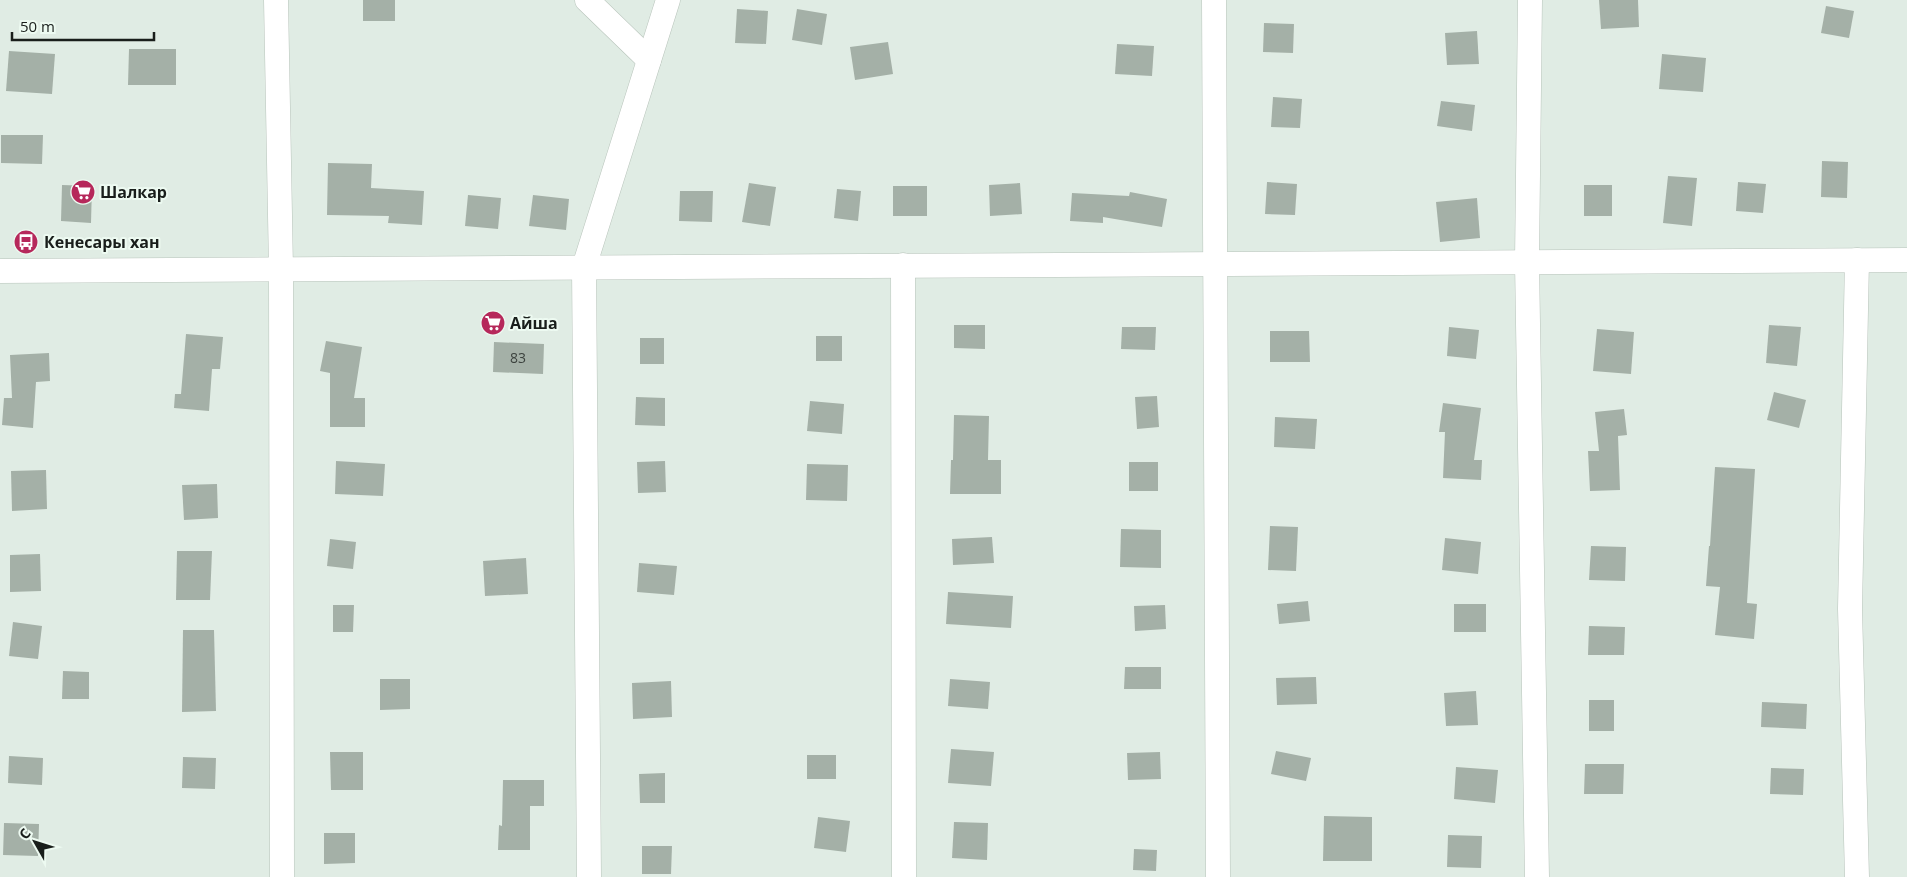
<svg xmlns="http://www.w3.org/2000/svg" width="1907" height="877" viewBox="0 0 1907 877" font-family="'Open Sans',sans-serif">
<rect width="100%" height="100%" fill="#e0ece4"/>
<!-- building -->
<g fill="#a4b0a7">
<rect x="363" y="0" width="32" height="21"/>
<polygon points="1599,0 1638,0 1639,27 1601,29"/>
<polygon points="1826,6 1854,11 1849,38 1821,33"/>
<polygon points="737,9 768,11 766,44 735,43"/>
<polygon points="797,9 827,14 822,45 792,40"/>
<polygon points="1264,23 1294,24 1293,53 1263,52"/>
<polygon points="1477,31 1479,64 1447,65 1445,33"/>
<polygon points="888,42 893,74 855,80 850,47"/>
<polygon points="1117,44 1154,46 1152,76 1115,74"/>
<polygon points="129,49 176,49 176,85 128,85"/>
<polygon points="9,51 55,54 52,94 6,91"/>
<polygon points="1662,54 1706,58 1703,92 1659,89"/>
<polygon points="1273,97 1302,99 1300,128 1271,127"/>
<polygon points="1441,101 1475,105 1472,131 1437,126"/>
<polygon points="1,135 43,135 42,164 1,163"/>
<polygon points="1822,161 1848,162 1847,198 1821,197"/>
<polygon points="328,163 372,164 371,188 424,191 422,225 388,223 389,216 327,215"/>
<polygon points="1668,176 1697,178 1692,226 1663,223"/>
<polygon points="1267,182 1297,184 1295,215 1265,214"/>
<polygon points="1738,182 1766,184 1763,213 1736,211"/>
<polygon points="749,183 776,187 770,226 742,222"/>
<polygon points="1020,183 1022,214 990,216 989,185"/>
<polygon points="62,185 92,186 91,223 61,221"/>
<rect x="1584" y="185" width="28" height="31"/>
<rect x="893" y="186" width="34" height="30"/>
<polygon points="837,189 861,191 858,221 834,218"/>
<polygon points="680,191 713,191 712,222 679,221"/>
<polygon points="1130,192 1167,199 1162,227 1103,217 1103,223 1070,221 1072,193 1129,196"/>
<polygon points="468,195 501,198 498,229 465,226"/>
<polygon points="533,195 569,199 566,230 529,226"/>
<polygon points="1477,198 1480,238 1440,242 1436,202"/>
<polygon points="954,325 985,325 985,349 954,348"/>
<polygon points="1769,325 1801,327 1797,366 1766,363"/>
<polygon points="1122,327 1156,327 1155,350 1121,349"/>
<polygon points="1449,327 1479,330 1476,359 1447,356"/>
<polygon points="1597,329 1634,332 1631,374 1593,371"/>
<polygon points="1270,331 1309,331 1310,362 1270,362"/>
<polygon points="186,334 223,337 220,369 212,369 209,411 174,408 175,394 181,394"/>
<rect x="816" y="336" width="26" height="25"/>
<rect x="640" y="338" width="24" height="26"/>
<polygon points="326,341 362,347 354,398 365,398 365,427 330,427 330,373 320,371"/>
<polygon points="494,342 544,344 543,374 493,372"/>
<polygon points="49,353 50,381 36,382 33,428 2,425 4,398 12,398 10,355"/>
<polygon points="1774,392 1806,400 1799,428 1767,420"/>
<polygon points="1157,396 1159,427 1137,429 1135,397"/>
<polygon points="636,397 665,398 665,426 635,425"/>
<polygon points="810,401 844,404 842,434 807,431"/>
<polygon points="1443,403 1481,408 1474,460 1482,460 1481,480 1443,478 1445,432 1439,432"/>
<polygon points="1624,409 1627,435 1618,436 1620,490 1590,491 1588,451 1599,451 1595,412"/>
<polygon points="954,415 989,416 988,460 1001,460 1001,494 950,494 951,460 953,460"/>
<polygon points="1275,417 1317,419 1315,449 1274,447"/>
<polygon points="336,461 385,464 383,496 335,494"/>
<polygon points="665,461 666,492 638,493 637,462"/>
<rect x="1129" y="462" width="29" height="29"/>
<polygon points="807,464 848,465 847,501 806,500"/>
<polygon points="1715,467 1755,469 1747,603 1757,604 1754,639 1715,635 1720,587 1706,586 1709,546 1710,546"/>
<polygon points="46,470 47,509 12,511 11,471"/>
<polygon points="217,484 218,518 184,520 182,485"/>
<polygon points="1270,526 1298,527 1296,571 1268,570"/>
<polygon points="1121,529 1161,530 1161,568 1120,567"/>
<polygon points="992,537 994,563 953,565 952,539"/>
<polygon points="1445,538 1481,542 1478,574 1442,570"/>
<polygon points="330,539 356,542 353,569 327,566"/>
<polygon points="1591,546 1626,547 1625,581 1589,580"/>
<polygon points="177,551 212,551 210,600 176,600"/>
<polygon points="40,554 41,591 10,592 10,555"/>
<polygon points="526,558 528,594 485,596 483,561"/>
<polygon points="639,563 677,566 674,595 637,592"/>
<polygon points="948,592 1013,596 1011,628 946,624"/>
<polygon points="1308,601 1310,621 1279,624 1277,604"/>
<rect x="1454" y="604" width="32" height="28"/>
<polygon points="333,605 354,605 353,632 333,632"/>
<polygon points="1165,605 1166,629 1135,631 1134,606"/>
<polygon points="13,622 42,626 38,659 9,656"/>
<polygon points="1589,626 1625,627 1624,655 1588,655"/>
<polygon points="183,630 214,630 216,711 182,712"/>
<polygon points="1125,667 1161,667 1161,689 1124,689"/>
<polygon points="63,671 89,672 89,699 62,699"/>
<polygon points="1316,677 1317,704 1277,705 1276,678"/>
<polygon points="380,679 410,679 410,709 380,710"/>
<polygon points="950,679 990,682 988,709 948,706"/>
<polygon points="671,681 672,717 633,719 632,683"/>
<polygon points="1476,691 1478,725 1446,726 1444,693"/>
<rect x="1589" y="700" width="25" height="31"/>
<polygon points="1762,702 1807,704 1806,729 1761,727"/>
<polygon points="951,749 994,752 991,786 948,783"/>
<polygon points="1276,751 1311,758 1306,781 1271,774"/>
<polygon points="330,752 363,752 363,790 331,790"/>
<polygon points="1160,752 1161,779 1128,780 1127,753"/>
<rect x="807" y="755" width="29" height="24"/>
<polygon points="9,756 43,758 42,785 8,783"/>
<polygon points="183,757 216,758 215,789 182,788"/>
<polygon points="1585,764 1624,764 1623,794 1584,794"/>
<polygon points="1456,767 1498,770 1495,803 1454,799"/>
<polygon points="1771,768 1804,769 1803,795 1770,794"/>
<polygon points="665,773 665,803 640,803 639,774"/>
<polygon points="503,780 544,780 544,806 530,806 530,850 498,850 499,825 502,826"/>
<polygon points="1324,816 1372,817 1372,861 1323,861"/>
<polygon points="818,817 850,821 846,852 814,848"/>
<polygon points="954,822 988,823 987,860 952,858"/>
<polygon points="4,823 39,824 38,856 3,855"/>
<polygon points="324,833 355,833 355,863 324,864"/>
<polygon points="1448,835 1482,836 1481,868 1447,867"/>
<polygon points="642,846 672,846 671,874 642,874"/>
<polygon points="1134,849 1157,850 1156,871 1133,870"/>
</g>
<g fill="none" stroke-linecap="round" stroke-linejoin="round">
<defs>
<g id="minor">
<polyline points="276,0 281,269 282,877"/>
<polyline points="587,0 649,60"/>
<polyline points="1214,0 1218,877"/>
<polyline points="1530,0 1527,262 1537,877"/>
<polyline points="903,265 904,877"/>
<polyline points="0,271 1907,260"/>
<polyline points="589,877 584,267 668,0"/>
<polyline points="1857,877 1850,609 1857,260"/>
</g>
</defs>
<!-- minor casing -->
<use href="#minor" stroke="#b8c4bb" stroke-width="25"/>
<!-- minor -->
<use href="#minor" stroke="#fff" stroke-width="24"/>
</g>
<!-- icons -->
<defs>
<symbol id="supermarket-disc" viewBox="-11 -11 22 22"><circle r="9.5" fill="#b6285b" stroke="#edfaf1"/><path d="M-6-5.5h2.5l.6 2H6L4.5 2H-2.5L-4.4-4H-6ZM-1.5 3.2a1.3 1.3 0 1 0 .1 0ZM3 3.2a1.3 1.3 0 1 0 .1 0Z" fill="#fff"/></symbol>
<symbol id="bus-disc" viewBox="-11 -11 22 22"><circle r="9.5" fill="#b6285b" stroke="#edfaf1"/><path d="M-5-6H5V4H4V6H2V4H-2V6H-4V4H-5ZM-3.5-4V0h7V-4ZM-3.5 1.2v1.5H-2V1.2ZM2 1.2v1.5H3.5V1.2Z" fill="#fff"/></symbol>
</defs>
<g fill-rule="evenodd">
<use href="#supermarket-disc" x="69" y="178" width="28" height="28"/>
<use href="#bus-disc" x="12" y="228" width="28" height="28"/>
<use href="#supermarket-disc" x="479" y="309" width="28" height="28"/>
</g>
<g text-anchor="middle" stroke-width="4" stroke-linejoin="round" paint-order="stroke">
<!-- number labels -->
<g font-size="14" fill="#3c423e">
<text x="518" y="363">83</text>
</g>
<!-- poi labels -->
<g font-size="16" font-weight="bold" fill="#191e1b" stroke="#edfaf1" text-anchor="start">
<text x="100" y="198">Шалкар</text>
<text x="44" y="248">Кенесары хан</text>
<text x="510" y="329">Айша</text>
</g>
</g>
<!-- north arrow -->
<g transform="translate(35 842) rotate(309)" stroke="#edfaf1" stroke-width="4" paint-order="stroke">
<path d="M0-4L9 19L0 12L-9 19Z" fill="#191e1b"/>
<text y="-8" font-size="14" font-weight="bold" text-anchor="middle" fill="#191e1b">С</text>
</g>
<!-- scale -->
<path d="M12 32v8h142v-8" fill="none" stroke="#191e1b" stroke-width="2.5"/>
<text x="20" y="32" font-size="15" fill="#191e1b" stroke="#edfaf1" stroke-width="4" paint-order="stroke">50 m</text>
</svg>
